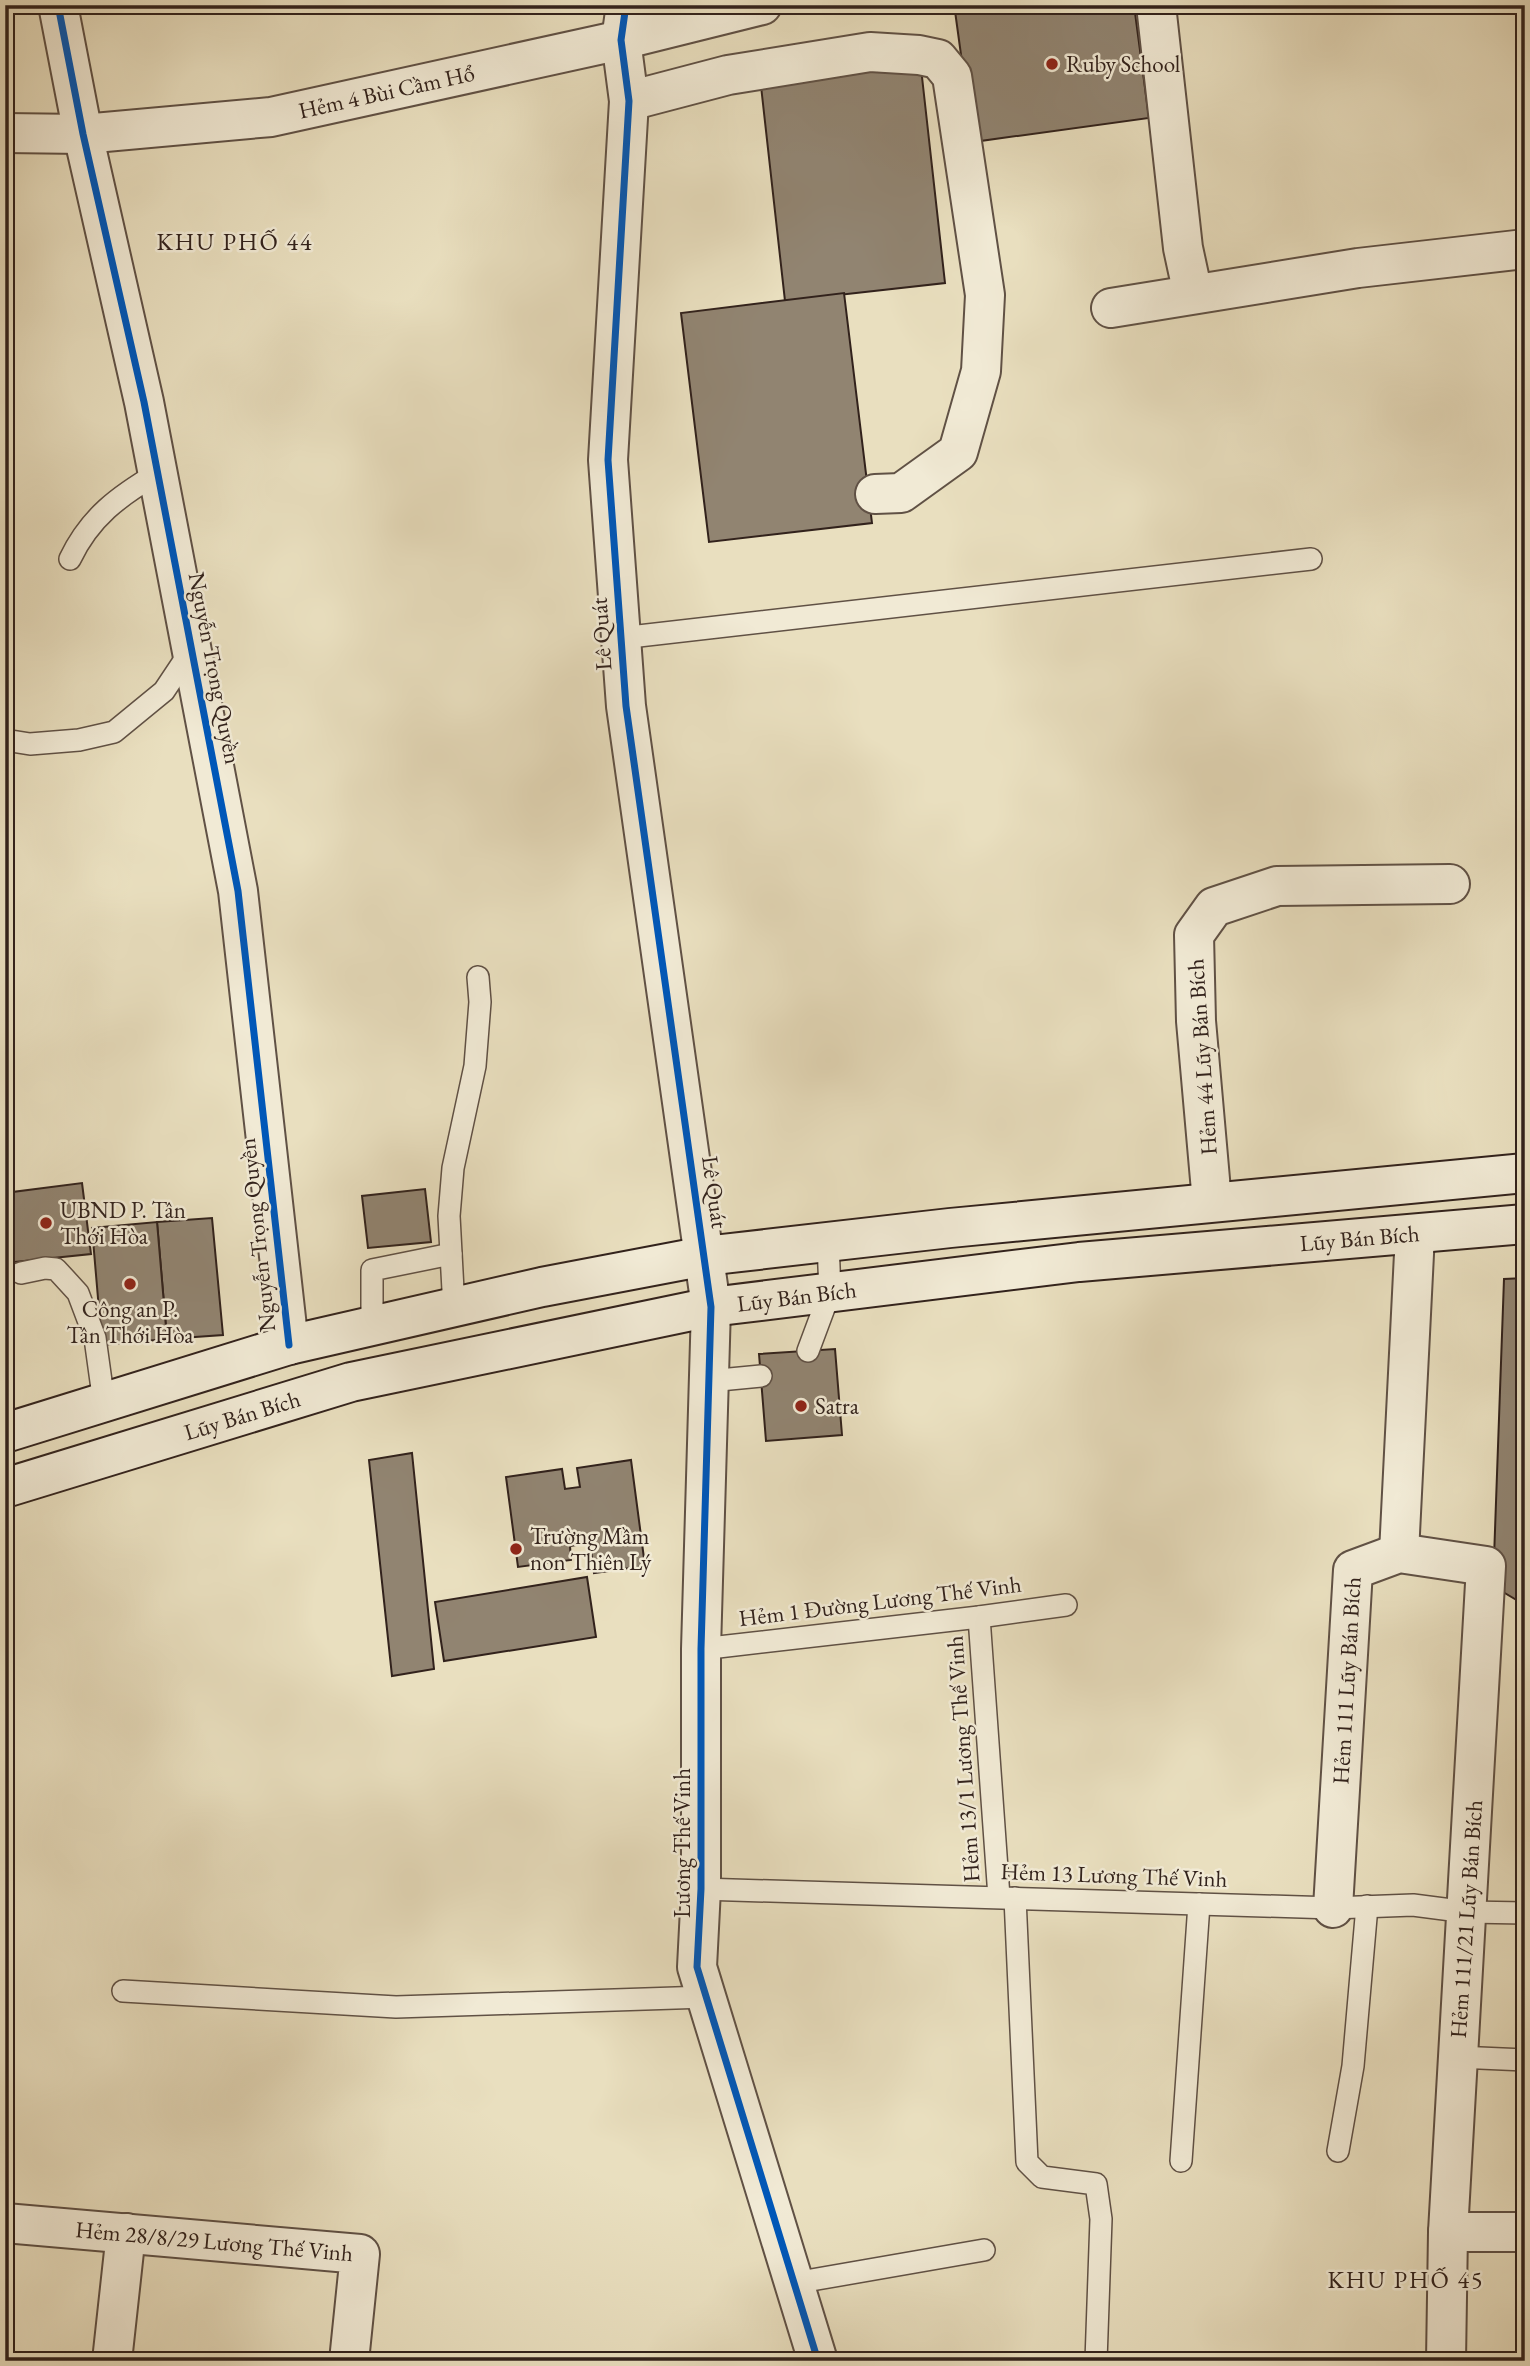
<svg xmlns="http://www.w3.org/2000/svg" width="1530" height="2366" viewBox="0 0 1530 2366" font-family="'EB Garamond',serif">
<rect width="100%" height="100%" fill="#e9dfbf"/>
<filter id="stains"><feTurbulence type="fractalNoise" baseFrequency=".00286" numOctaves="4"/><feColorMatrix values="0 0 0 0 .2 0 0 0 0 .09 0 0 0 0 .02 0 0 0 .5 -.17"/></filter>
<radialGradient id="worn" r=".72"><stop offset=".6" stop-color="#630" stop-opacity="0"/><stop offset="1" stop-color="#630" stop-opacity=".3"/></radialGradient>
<!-- building -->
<g fill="#918471" stroke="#32221c" stroke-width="2">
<polygon points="997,5 1134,5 1149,118 973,142 955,11"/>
<polygon points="920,59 945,283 785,301 760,77"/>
<polygon points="844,293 872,523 709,542 681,313"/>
<polygon points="82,1183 91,1254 5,1263 5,1193"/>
<polygon points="425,1189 431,1242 368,1248 362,1196"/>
<polygon points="212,1218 223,1335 167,1339 157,1222"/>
<polygon points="157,1222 167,1339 102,1345 92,1228"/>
<polygon points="1525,1278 1525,1605 1493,1586 1504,1279"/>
<polygon points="835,1349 842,1435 766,1441 759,1354"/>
<polygon points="412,1453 434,1669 392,1676 369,1460"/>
<polygon points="631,1460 645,1566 594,1573 590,1543 570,1546 571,1560 518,1567 506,1477 562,1469 565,1489 580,1487 577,1468"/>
<polygon points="587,1577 596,1637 444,1661 435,1602"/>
</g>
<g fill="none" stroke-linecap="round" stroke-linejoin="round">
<defs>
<g id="service">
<path d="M 70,559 C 90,517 119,496 158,473"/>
<polyline points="621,638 1311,559"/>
<polyline points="5,740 30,744 79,740 114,732 164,691 192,649"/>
<polyline points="21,1273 45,1268 56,1269 78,1293 95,1338 104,1403"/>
<polyline points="454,1309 449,1216 453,1168 475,1066 480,1002 478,977"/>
<polyline points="372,1327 372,1270 451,1254"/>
<polyline points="808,1351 830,1292 828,1242"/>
<polyline points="709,1381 761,1376"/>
<polyline points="979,1617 999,1897"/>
<polyline points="701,1649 979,1617 1066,1605"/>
<polyline points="701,1889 1333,1908 1413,1905 1467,1912 1525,1913"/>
<polyline points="1015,1898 1027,2162 1042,2177 1096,2184 1101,2219 1096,2361"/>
<polyline points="123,1991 396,2007 706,1997"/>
<polyline points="1457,2057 1525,2060"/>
<polyline points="1338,2151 1353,2066 1367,1906"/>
<polyline points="1181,2161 1199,1904"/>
<polyline points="794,2283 984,2250"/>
</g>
<g id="minor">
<polyline points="58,5 83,134 144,402 238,891 289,1345"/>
<polyline points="626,5 621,40 629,101 608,460 626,706 711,1307 701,1649 701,1889 697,1967 818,2361"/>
<polyline points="1156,5 1183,248 1191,285 1203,292"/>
<polyline points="629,101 728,75 870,52 919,55 938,59 952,76 985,295 981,371 958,452 901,493 875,494"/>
<path id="s1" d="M 5,133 L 83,134 L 271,117 L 621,40 L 762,5"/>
<polyline points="1111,308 1358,268 1525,249"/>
<polyline points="1212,1202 1196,1021 1194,935 1214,907 1277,886 1450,884"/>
<polyline points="1399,1553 1415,1234"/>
<path id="s2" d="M 1333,1908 L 1353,1570 L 1399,1553 L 1486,1566 L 1448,2232 L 1446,2361"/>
<path id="s3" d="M 5,2223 L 360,2254 L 349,2361"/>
<polyline points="1448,2232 1525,2232"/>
<polyline points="112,2361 126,2233"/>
</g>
<g id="secondary">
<polyline points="5,1433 289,1345 542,1287 705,1256 950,1228 1525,1173"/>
<path id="s4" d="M 5,1488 L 351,1382 L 711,1307 L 1079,1262 L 1525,1224"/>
</g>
</defs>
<!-- service casing -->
<use href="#service" stroke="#605145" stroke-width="24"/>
<!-- minor casing -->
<use href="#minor" stroke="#605145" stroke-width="42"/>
<!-- secondary casing -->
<use href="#secondary" stroke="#32221c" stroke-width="42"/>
<!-- service -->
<use href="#service" stroke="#f1ead5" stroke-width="21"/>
<!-- minor -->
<use href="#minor" stroke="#f1ead5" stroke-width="38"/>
<!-- secondary -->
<use href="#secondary" stroke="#f1ead5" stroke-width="38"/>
<defs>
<g id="cycleway">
<polyline points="58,5 83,134 144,402 238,891 289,1345"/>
<polyline points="626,5 621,40 629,101 608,460 626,706 711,1307 701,1649 701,1889 697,1967 818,2361"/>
</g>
</defs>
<!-- cycleway casing -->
<use href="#cycleway" stroke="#f1ead5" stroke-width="11"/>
<!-- cycleway -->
<use href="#cycleway" stroke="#0057b8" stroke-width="7"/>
</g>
<!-- markers -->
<g fill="#8f2418" stroke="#f1ead5" stroke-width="2.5">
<circle cx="1052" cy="64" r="7"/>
<circle cx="46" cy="1223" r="7"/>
<circle cx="130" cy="1284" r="7"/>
<circle cx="801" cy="1406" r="7"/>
<circle cx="516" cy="1549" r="7"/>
</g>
<g text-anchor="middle" stroke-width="5" stroke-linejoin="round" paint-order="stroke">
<!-- poi labels -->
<g font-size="23" fill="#32221c" stroke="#f1ead5" text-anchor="start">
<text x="1066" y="72">Ruby School</text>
<text x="60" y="1218">UBND P. Tân<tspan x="60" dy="26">Thới Hòa</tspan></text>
<text x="130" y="1317" text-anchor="middle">Công an P.<tspan x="130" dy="26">Tân Thới Hòa</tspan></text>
<text x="815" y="1414">Satra</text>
<text x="530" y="1544">Trường Mầm<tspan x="530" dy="26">non Thiên Lý</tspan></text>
</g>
<!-- street labels -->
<g font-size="23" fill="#32221c" stroke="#f1ead5">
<text dy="8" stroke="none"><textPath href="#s1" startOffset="385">Hẻm 4 Bùi Cầm Hổ</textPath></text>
<text transform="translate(601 634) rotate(-94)" y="8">Lê Quát</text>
<text transform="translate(215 668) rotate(79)" y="8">Nguyễn Trọng Quyền</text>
<text transform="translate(1202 1057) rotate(-94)" y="8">Hẻm 44 Lũy Bán Bích</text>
<text transform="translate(715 1192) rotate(82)" y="8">Lê Quát</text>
<text transform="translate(257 1235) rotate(-96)" y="8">Nguyễn Trọng Quyền</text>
<text dy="8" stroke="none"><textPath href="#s4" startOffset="1382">Lũy Bán Bích</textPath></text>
<text dy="8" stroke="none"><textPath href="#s4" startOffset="816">Lũy Bán Bích</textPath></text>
<text dy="8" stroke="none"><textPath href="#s4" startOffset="248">Lũy Bán Bích</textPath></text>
<text transform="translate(880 1601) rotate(-7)" y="8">Hẻm 1 Đường Lương Thế Vinh</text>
<text dy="8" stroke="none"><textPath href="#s2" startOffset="228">Hẻm 111 Lũy Bán Bích</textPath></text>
<text transform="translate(963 1759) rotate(-94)" y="8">Hẻm 13/1 Lương Thế Vinh</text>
<text transform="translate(682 1843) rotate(-90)" y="8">Lương Thế Vinh</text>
<text transform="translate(1114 1875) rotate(2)" y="8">Hẻm 13 Lương Thế Vinh</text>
<text transform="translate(1466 1919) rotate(-86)" y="8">Hẻm 111/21 Lũy Bán Bích</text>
<text dy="8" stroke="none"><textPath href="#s3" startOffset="210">Hẻm 28/8/29 Lương Thế Vinh</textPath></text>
</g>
<!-- neighbourhood labels -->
<g font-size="24" letter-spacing="2" fill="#32221c" stroke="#f1ead5">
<text x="235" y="250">KHU PHỐ 44</text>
<text x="1406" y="2288">KHU PHỐ 45</text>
</g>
</g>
<!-- margin -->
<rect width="1530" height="2366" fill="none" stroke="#e9dfbf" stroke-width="28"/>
<rect x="7" y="7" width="1516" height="2352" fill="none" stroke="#32221c" stroke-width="3.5"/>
<rect x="14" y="14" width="1502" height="2338" fill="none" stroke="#32221c" stroke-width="2"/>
<rect width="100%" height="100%" filter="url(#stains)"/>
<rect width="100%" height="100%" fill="url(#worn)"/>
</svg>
